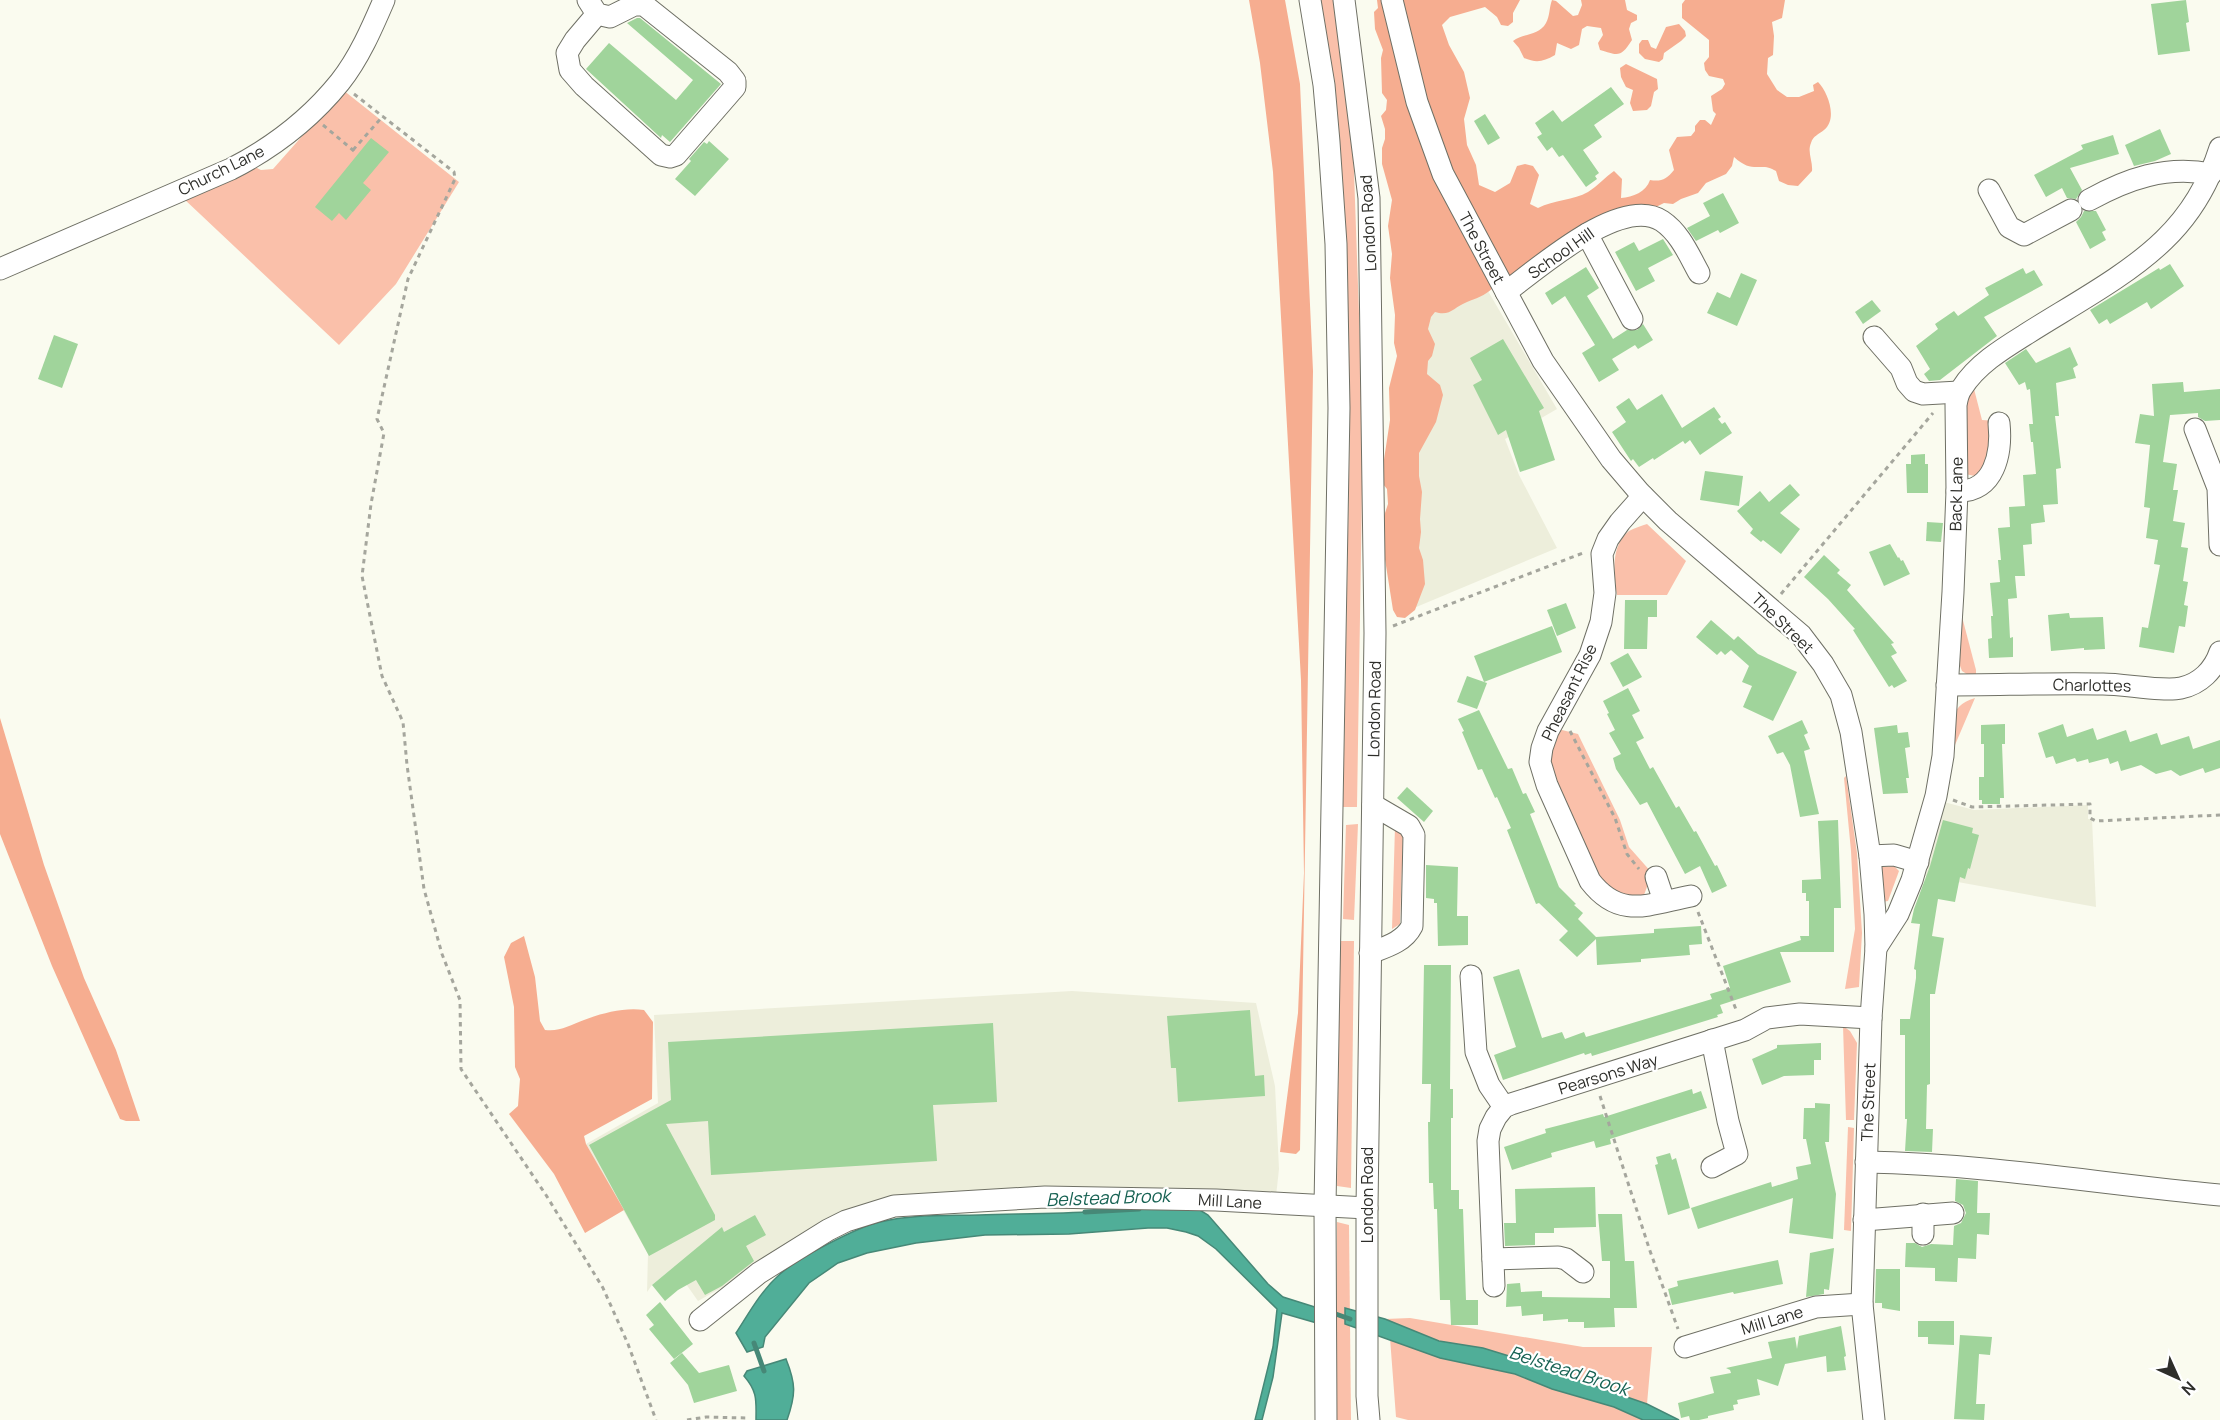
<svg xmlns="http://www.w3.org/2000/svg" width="2220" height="1420" viewBox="0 0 2220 1420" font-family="Manrope,sans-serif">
<rect width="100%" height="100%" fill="#fafbef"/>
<!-- built -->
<g fill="#edeedb">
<polygon points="1471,262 1557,409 1505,439 1519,475 1557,548 1402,613 1412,335"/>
<polygon points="1944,802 1974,810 2088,805 2088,819 2092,819 2096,907 1919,875"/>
<polygon points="1072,991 1256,1003 1275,1086 1279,1169 1276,1196 1060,1187 835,1224 698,1301 674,1267 652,1285 647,1292 648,1254 586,1144 658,1103 654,1015"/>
</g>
<!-- green -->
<g fill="#fac0aa">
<polygon points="1320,0 1333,0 1353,144 1363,427 1357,807 1343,807 1350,426 1340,142"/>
<polygon points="343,90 459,182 396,284 339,345 183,198 255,167 261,170 273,169"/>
<polygon points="1974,389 1982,420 1997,421 1989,469 1975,476 1960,473 1961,408"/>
<path d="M 1647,524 L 1686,561 L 1667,595 L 1617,595 C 1614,574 1610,546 1629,531 C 1634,528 1641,526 1647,524 Z"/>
<polygon points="1961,613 1976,670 1976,680 1962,671 1957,658"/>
<path d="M 1975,698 L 1952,752 C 1953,726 1946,707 1975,698 Z"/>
<polygon points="1558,729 1578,734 1620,820 1629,847 1652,873 1644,895 1624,898 1604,887 1551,773 1551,749"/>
<polygon points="1846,776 1857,853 1862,933 1859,987 1845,989 1855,929 1851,851 1844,778"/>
<polygon points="1358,824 1354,920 1343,919 1346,825"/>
<polygon points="1395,827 1403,835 1400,924 1392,929"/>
<polygon points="1894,866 1899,871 1888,901 1882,902 1877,873 1882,867"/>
<polygon points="1340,941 1354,941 1351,1188 1337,1186"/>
<polygon points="1843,1026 1850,1031 1857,1043 1854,1120 1846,1120"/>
<polygon points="1848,1127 1854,1128 1851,1231 1844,1230"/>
<polygon points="1337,1222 1349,1225 1351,1420 1336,1420"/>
<polygon points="1410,1318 1583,1347 1652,1347 1647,1404 1509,1356 1483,1348 1439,1341 1385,1319"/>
<polygon points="1390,1338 1440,1358 1515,1374 1552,1389 1614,1407 1643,1420 1408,1420 1396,1417"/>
</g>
<!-- forest -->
<g fill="#f6ad90">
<polygon points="1249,0 1285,0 1300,84 1313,371 1300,1150 1296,1154 1280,1152 1298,1013 1304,873 1301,680 1273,172 1260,63"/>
<path d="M 1377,0 L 1520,0 L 1513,13 L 1513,22 L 1508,26 L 1501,25 L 1497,17 L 1485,7 L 1450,17 L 1442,25 L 1449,45 L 1464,72 L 1470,98 L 1464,119 L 1467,145 L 1476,165 L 1479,185 L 1495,192 L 1510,183 L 1517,166 L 1525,164 L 1533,166 L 1539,175 L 1530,204 L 1538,208 C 1554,200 1574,200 1588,192 C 1598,186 1605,177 1614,171 L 1622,179 L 1621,198 C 1633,197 1646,192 1650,180 C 1661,182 1667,179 1674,170 L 1669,150 L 1677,137 L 1691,136 L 1695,131 L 1695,126 L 1700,120 L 1705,120 L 1711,125 L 1716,114 L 1713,111 L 1711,96 L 1722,89 L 1725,84 L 1723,79 L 1709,76 L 1705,70 L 1704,63 L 1709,57 L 1709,40 L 1682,18 L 1682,4 L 1685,0 L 1785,0 L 1782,18 L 1772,22 L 1774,36 L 1773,55 L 1768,58 L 1767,74 L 1777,90 L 1787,97 L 1799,97 L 1814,91 L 1813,85 L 1818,82 C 1828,92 1838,119 1824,130 C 1819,134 1813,136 1811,143 C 1807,152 1813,161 1812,171 L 1798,186 L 1788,185 L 1779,181 L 1776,171 C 1761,161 1753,175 1734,157 L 1732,166 L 1726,174 L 1706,183 L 1698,193 L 1681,199 L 1673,204 L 1664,203 L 1493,288 C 1484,296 1477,298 1467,302 C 1454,307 1450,317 1435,312 L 1431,317 L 1428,329 L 1435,344 L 1432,356 L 1428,361 L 1427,374 L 1440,385 L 1443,395 L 1436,422 L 1419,453 L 1419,476 L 1422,492 L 1420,519 L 1421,532 L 1419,548 L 1423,560 L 1425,584 L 1415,610 L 1405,618 L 1397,617 L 1393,610 L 1381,534 L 1381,525 L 1388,504 L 1387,489 L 1383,484 L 1383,466 L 1390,420 L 1389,388 L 1397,356 L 1394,343 L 1395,315 L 1390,278 L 1392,254 L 1388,226 L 1392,200 L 1382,164 L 1382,148 L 1385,139 L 1385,129 L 1381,116 L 1386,110 L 1387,100 L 1382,93 L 1381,58 L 1383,50 L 1375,29 L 1374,12 L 1378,8 Z"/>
<path d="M 1552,0 L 1556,1 L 1573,16 L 1578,15 L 1582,5 L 1581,0 L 1625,0 L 1627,10 L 1637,15 L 1637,20 L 1631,23 L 1629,29 L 1632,40 C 1621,57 1619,56 1600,50 L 1598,43 L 1603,35 L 1601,28 L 1587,26 L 1582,29 L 1579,45 L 1571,49 L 1557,43 L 1555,55 C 1543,62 1536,63 1524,58 L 1519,48 L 1513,41 C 1523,33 1539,36 1546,23 C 1550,16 1549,8 1552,0 Z"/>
<polygon points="1679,24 1685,31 1686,36 1681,41 1664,53 1663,59 1659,62 1645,59 1639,53 1639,44 1642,40 1648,40 1651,47 1656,49 1666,27"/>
<polygon points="1626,64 1657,79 1658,89 1654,92 1651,106 1647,110 1633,111 1630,103 1633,90 1626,87 1621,77 1620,68"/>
<polygon points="0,718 44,865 84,978 116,1050 140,1121 126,1121 120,1119 52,966 0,834"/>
<path d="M 524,936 L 535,977 L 540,1021 L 545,1030 C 560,1032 570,1025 584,1020 C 602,1013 625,1007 644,1010 L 653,1022 L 652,1099 L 584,1136 L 586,1144 L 624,1210 L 585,1233 L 554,1174 L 509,1114 L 518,1106 L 520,1079 L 515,1067 L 514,1007 L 504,957 L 511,943 Z"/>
</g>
<!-- water -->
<g fill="#50ae98" stroke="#468877" stroke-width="1.5">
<path d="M 1175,1203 L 1195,1207 L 1208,1215 L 1268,1284 L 1283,1297 L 1334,1313 L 1334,1328 L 1282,1313 L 1273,1377 L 1262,1420 L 1255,1420 L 1273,1347 L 1277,1309 L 1216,1249 L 1198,1236 L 1186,1232 L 1167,1228 L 1148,1228 L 1069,1234 L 985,1235 L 916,1243 L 867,1253 L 838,1263 L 809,1283 L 765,1337 L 763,1347 L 747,1352 L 736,1333 C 749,1313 761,1291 779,1275 C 796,1259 857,1227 880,1222 C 912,1214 946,1216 979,1215 C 1045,1213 1109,1214 1175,1203 Z"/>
<polygon points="1345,1308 1385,1319 1439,1341 1483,1348 1509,1356 1647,1404 1679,1420 1643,1420 1614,1407 1552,1389 1515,1374 1440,1358 1345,1324"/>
<path d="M 786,1359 C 796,1384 796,1394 787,1420 L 756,1420 C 756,1401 758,1392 744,1376 L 747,1371 Z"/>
</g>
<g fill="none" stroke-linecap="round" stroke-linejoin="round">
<!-- stream -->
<g stroke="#468877" stroke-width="5">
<polyline points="1085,1212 1139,1209"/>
<polyline points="1330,1312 1350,1319"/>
<polyline points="754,1343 764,1371"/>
</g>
</g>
<!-- building -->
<g fill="#a0d49b">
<polygon points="2186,0 2189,22 2186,23 2190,51 2158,55 2151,4"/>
<polygon points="637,18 640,18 721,84 670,142 662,135 661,138 586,69 609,43 676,100 693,80 627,23"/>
<polygon points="1611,87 1624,104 1594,125 1602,137 1583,150 1599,173 1595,176 1597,179 1586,187 1563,155 1559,157 1552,147 1547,151 1537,137 1542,134 1535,123 1553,110 1562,122"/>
<polygon points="1485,114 1500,138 1488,145 1474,121"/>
<polygon points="2160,129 2171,154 2155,161 2134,166 2125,145"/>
<polygon points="2113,135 2119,154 2070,168 2082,190 2076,199 2067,198 2062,188 2046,197 2034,175 2083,149 2081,145"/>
<polygon points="371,138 389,152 363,183 371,190 346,220 339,213 332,221 315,207"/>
<polygon points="709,141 729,159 695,196 675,179 691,161 689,159 704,142 707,144"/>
<polygon points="1723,193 1739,223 1720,233 1718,230 1696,241 1687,228 1710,216 1703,203"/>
<polygon points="2084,211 2096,211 2106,230 2102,232 2106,240 2090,249 2076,222 2081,217"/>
<polygon points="1663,239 1673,255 1648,268 1655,281 1636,291 1615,252 1634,242 1639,251"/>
<polygon points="2170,264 2184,286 2151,309 2147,302 2110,324 2107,319 2099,324 2090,310 2159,268 2160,270"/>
<polygon points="1586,267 1599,288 1587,296 1613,339 1627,330 1637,330 1643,324 1653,340 1638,349 1635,345 1612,359 1619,370 1599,382 1582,353 1595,345 1565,296 1552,305 1545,293"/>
<polygon points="2023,268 2026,274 2034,270 2043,285 1984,317 1997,336 1940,380 1929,381 1924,374 1930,369 1916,346 1938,329 1935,324 1954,311 1958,316 1989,295 1985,288"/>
<polygon points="1741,273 1757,280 1737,326 1707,313 1717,292 1730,298"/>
<polygon points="1872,300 1881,311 1863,324 1855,312"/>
<polygon points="54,335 78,344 62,388 38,379"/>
<polygon points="1503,339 1544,408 1539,411 1555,460 1520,472 1506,430 1498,435 1473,385 1482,380 1470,358"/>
<polygon points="2070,347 2078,365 2073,368 2076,378 2056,383 2059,416 2055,416 2061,468 2056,469 2058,504 2043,505 2045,522 2031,524 2032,544 2023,545 2025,576 2015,576 2017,598 2008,599 2010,638 2013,637 2013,657 1989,658 1988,639 1992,638 1991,616 1993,616 1990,583 2000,582 1998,560 2001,560 1998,528 2010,527 2009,507 2025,506 2023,475 2036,474 2033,442 2031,442 2029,424 2033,424 2030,389 2027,390 2025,382 2019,385 2005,363 2026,349 2036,363"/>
<polygon points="2183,382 2184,392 2220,389 2220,420 2205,421 2198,417 2198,413 2170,415 2163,462 2177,464 2173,490 2178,490 2173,521 2185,523 2181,547 2188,548 2183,581 2188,582 2184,605 2188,606 2185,627 2179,626 2174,653 2139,647 2142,627 2148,628 2160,565 2154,564 2158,540 2146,538 2150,508 2144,507 2150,445 2135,443 2140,414 2154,416 2152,384"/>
<polygon points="1662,394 1682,428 1714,407 1721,417 1718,419 1722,424 1725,422 1732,433 1700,455 1690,440 1685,444 1683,441 1654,460 1653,458 1639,467 1633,459 1631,461 1612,432 1626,422 1616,407 1629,398 1637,410"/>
<polygon points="1925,454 1925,464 1928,464 1928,493 1907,493 1906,464 1911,464 1911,455"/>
<polygon points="1705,471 1743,476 1739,506 1700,500"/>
<polygon points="1790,484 1800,495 1780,513 1800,529 1781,554 1763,540 1761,542 1750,533 1753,529 1737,511 1760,491 1769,502"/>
<polygon points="1927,522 1943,523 1941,542 1926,541"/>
<polygon points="1890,544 1898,558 1899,557 1901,561 1903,560 1910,574 1884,586 1869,552"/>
<polygon points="1824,555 1840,570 1837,573 1851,585 1847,590 1894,643 1891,644 1897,653 1891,656 1907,681 1894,688 1892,685 1889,687 1853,630 1855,629 1828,599 1804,577"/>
<polygon points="1625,600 1657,600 1657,617 1648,617 1647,649 1624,649"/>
<polygon points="1566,603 1576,628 1557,636 1547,610"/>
<polygon points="2069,613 2070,618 2103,617 2105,649 2084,650 2084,648 2051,651 2048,615"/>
<polygon points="1711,620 1734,640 1738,636 1758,654 1797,672 1773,721 1743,707 1752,686 1742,682 1749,666 1731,650 1725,655 1721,651 1717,655 1696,637"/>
<polygon points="1552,626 1562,652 1484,682 1474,656"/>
<polygon points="1628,653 1642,677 1623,687 1610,663"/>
<polygon points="1467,676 1487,683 1477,709 1457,702"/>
<polygon points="1628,688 1640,711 1632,715 1644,738 1636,742 1650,769 1653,767 1676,808 1679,806 1694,832 1696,831 1715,866 1717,865 1727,886 1712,893 1700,866 1685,874 1647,802 1640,805 1616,769 1613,758 1621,754 1609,733 1615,730 1607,714 1609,713 1603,701"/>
<polygon points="1479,710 1508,769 1512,768 1523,794 1526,793 1535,812 1530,814 1559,887 1576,904 1574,905 1583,913 1578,919 1596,937 1654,933 1654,929 1701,926 1702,944 1689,945 1690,955 1641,959 1641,962 1597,965 1596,939 1577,957 1559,940 1568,931 1539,903 1536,904 1507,830 1511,828 1497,797 1495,798 1482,769 1478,770 1462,732 1464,731 1458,719"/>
<polygon points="1802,720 1808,733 1804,735 1810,749 1804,751 1819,814 1800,817 1790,765 1783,752 1777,754 1768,736"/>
<polygon points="2005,724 2005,744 2002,744 2004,798 2000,798 2000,804 1982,804 1982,800 1979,800 1979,777 1984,777 1984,744 1981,744 1981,725"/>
<polygon points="2063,724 2067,737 2093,728 2097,740 2126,730 2130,742 2157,733 2161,745 2189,736 2193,749 2220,740 2220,768 2205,773 2203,768 2180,776 2171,770 2156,774 2141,765 2121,771 2118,761 2110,764 2108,758 2089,763 2088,759 2077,762 2075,758 2056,764 2053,756 2046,758 2038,733"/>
<polygon points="1897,725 1898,733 1908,732 1910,747 1905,748 1909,778 1906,778 1908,793 1883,794 1874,728"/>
<polygon points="1407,787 1433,811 1424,822 1397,798"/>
<polygon points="1838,820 1841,908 1834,908 1834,952 1780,952 1791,982 1720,1005 1723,1013 1717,1015 1718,1017 1592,1056 1591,1053 1585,1055 1584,1053 1503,1080 1494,1055 1516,1047 1493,977 1519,969 1542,1038 1562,1032 1565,1039 1584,1032 1586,1037 1712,999 1710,994 1730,988 1723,966 1801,940 1800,936 1809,936 1809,901 1806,901 1806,893 1802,893 1802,880 1821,879 1818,821"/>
<polygon points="1943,820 1973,828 1972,833 1979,835 1970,869 1968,868 1965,879 1960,877 1955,902 1938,899 1932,936 1944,938 1935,994 1930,994 1930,1084 1927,1085 1926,1129 1933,1129 1932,1152 1905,1151 1907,1119 1905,1119 1905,1035 1900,1035 1900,1019 1910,1019 1916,978 1916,970 1914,969 1920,924 1911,923 1914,909 1930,866"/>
<polygon points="1426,865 1458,867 1457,916 1468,916 1468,945 1438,946 1437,903 1434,903 1434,899 1426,898"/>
<polygon points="1424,965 1451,965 1450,1089 1453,1089 1453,1118 1451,1118 1451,1190 1459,1190 1459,1209 1463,1209 1466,1300 1478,1300 1478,1325 1451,1325 1450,1300 1440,1300 1437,1209 1434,1209 1433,1183 1429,1183 1428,1122 1430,1122 1431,1084 1422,1084"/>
<polygon points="1250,1010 1255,1076 1264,1075 1265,1096 1178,1102 1176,1068 1171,1068 1167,1016"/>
<polygon points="993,1023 997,1102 933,1105 937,1161 711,1175 708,1121 666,1124 715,1215 715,1220 649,1256 589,1145 671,1100 668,1042"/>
<polygon points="1821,1043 1821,1060 1814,1060 1814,1075 1784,1076 1762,1085 1752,1059 1777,1048 1777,1045"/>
<polygon points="1692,1089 1693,1094 1701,1091 1707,1108 1610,1139 1611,1144 1596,1148 1594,1141 1551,1153 1552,1157 1512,1170 1504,1147 1546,1133 1545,1129 1603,1114 1604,1117"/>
<polygon points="1815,1103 1830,1104 1829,1142 1825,1142 1836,1194 1833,1239 1789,1233 1793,1198 1698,1229 1691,1208 1771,1182 1772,1187 1798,1179 1796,1167 1811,1164 1806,1139 1803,1139 1804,1108 1815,1108"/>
<polygon points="1670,1153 1672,1160 1676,1158 1690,1208 1668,1215 1655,1165 1658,1164 1656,1157"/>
<polygon points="1956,1179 1978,1181 1977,1213 1990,1213 1989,1235 1977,1234 1976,1259 1958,1258 1957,1282 1935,1281 1935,1268 1905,1267 1906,1243 1915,1243 1922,1247 1931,1244 1953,1245 1954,1226 1961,1223 1966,1213 1963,1205 1955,1201"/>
<polygon points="1595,1187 1596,1227 1554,1228 1554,1233 1535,1233 1535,1245 1505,1246 1504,1223 1516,1223 1515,1189"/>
<polygon points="1598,1214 1622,1214 1625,1261 1634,1261 1637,1308 1614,1308 1615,1327 1584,1328 1584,1322 1568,1322 1568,1319 1543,1321 1543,1314 1522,1316 1521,1306 1506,1307 1507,1284 1520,1283 1521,1292 1542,1291 1542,1297 1610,1298 1610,1261 1602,1261"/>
<polygon points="755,1215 766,1235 746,1246 754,1261 722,1286 705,1295 696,1280 678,1290 665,1301 652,1285 722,1227 724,1232"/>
<polygon points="1834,1248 1829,1290 1824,1289 1824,1294 1806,1297 1810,1253"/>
<polygon points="1778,1260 1783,1284 1734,1294 1733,1292 1672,1305 1668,1289 1678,1286 1677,1281"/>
<polygon points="1876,1269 1900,1269 1900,1311 1882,1308 1882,1303 1875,1303"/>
<polygon points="660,1302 693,1344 674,1359 649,1329 654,1325 646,1315"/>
<polygon points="1918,1321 1954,1321 1954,1345 1928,1344 1928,1337 1918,1337"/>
<polygon points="1841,1326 1846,1356 1844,1357 1846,1370 1827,1372 1826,1356 1785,1364 1778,1386 1757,1379 1760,1395 1737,1400 1738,1404 1733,1405 1734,1410 1708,1416 1708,1418 1699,1420 1690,1420 1689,1416 1681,1418 1678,1403 1714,1393 1710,1377 1731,1373 1730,1370 1726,1368 1772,1358 1768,1342 1795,1337 1797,1349 1799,1336"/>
<polygon points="1960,1335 1992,1337 1990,1355 1979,1354 1976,1404 1985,1404 1984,1420 1954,1419"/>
<polygon points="682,1353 699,1373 729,1365 737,1391 694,1403 688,1385 670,1363"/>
</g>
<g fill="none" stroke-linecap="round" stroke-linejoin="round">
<defs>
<g id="minor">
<polyline points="588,0 597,14 610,17 634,5 644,5 728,72 735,81 735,87 676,155 670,157 661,155 584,86 570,70 567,53 575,40 597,14"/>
<polyline points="1310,0 1324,85 1329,142 1336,244 1339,408 1325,1206 1326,1420"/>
<polyline points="1344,0 1369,198 1375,633 1367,1208 1367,1396 1369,1420"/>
<polyline points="1392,0 1417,102 1443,174 1543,361 1611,459 1640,493 1668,521 1801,635 1823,664 1841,695 1851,732 1870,856 1875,914 1876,948 1871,1018 1862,1304 1874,1420"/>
<polyline points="1989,190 2009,227 2024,235 2071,210"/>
<path d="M 2089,200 C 2127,179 2166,165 2211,174"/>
<polyline points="1587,234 1632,319"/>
<path d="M 0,269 L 231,169 C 272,148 311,118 340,82 C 359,58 372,28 384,0"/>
<path d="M 1506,292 C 1538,269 1621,194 1662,221 C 1680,233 1689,255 1699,273"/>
<polyline points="1874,337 1901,368 1907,383 1914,391 1923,394 1959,392"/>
<polyline points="2195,429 2218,488 2220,545"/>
<path d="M 1957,491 C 1995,493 2002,452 1999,423"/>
<path d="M 1643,496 L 1620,522 L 1608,539 L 1602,554 L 1605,593 L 1601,622 L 1590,655 L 1548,731 L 1542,748 L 1540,762 L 1547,785 L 1590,881 C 1620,920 1649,904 1691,896"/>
<path d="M 1947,685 C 1999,685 2051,683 2103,684 C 2124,684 2164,692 2181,688 C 2200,684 2214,670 2220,652"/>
<polyline points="1870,856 1894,855 1918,862"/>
<polyline points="1656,877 1664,901"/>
<path d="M 1876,948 L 1898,914 L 1912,880 L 1936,796 L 1943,756 L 1953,592 L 1957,491 L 1956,405 C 1957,399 1958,393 1962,388 C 1977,364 2004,348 2028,333 C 2072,305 2127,276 2164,240 C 2190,215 2209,183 2220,148"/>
<path d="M 1370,953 C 1386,947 1404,942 1412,926 L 1414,835 L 1409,826 L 1373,805"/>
<polyline points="1471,976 1476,1052 1489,1085 1504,1107"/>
<path d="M 1866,1162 C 1986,1164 2101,1184 2220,1195"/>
<polyline points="1712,1167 1737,1154 1728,1121 1712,1040"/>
<polyline points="1864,1220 1953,1213"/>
<polyline points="1923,1234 1923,1214"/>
<polyline points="1493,1259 1558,1257 1566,1259 1583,1272"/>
<polyline points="1494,1286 1488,1141 1490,1129 1496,1117 1504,1107 1511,1104 1745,1030 1767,1018 1800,1014 1871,1018"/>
<polyline points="700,1320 759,1273 828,1230 846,1221 894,1206 1045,1197 1216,1200 1367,1208"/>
<polyline points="1685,1347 1816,1307 1862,1304"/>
</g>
</defs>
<!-- minor casing -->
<use href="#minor" stroke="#6f7065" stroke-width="23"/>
<!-- path -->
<g stroke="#a5a69d" stroke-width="3" stroke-dasharray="4.5 4.5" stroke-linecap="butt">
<polyline points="354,94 454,172 455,179 408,279 377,419 384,433 371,504 362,576 382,676 403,722 407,765 424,889 442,954 460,1000 461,1069 546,1195 603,1288 628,1344 656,1420"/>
<polyline points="323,125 354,151"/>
<polyline points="353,150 383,116"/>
<polyline points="1781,594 1933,413"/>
<polyline points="1393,626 1583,553"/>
<polyline points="1570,731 1615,818 1627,854 1639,869"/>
<polyline points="1953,800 1972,807 2090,804 2090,818 2096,821 2220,815"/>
<polyline points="1698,912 1737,1012"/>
<polyline points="1600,1096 1649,1248 1678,1329"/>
<polyline points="687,1420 706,1417 746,1418 747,1420"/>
</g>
<!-- minor -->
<use href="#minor" stroke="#fff" stroke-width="21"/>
</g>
<g text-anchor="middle" stroke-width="4.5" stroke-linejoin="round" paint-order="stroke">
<!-- street labels -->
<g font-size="16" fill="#2e2e2a" stroke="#fff">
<text transform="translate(221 170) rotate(-26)" y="6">Church Lane</text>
<text transform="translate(1368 223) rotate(-93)" y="6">London Road</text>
<text transform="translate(1482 248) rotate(62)" y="6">The Street</text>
<text transform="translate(1561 253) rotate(-35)" y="6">School Hill</text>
<text transform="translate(1956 494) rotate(-89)" y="6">Back Lane</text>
<text transform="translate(1783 623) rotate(44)" y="6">The Street</text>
<text transform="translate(2092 685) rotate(1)" y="6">Charlottes</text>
<text transform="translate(1569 692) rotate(-64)" y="6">Pheasant Rise</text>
<text transform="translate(1374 709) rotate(-89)" y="6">London Road</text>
<text transform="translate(1608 1074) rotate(-17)" y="6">Pearsons Way</text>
<text transform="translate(1868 1102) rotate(-88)" y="6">The Street</text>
<text transform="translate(1367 1195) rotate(-90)" y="6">London Road</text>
<text transform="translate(1230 1201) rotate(3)" y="6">Mill Lane</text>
<text transform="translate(1772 1320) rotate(-17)" y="6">Mill Lane</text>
</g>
<!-- water labels -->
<g font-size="18" font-style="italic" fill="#176253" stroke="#fff">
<text transform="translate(1108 1198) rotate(-2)" y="6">Belstead Brook</text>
<text transform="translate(1569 1371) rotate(18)" y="6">Belstead Brook</text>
</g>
</g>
<!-- north arrow -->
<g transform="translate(2178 1378) rotate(135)" stroke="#ffffff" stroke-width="4.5" paint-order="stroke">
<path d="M0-4.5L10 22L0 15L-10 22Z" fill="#2e2e2a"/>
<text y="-9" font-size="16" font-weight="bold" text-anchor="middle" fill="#2e2e2a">N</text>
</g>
</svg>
